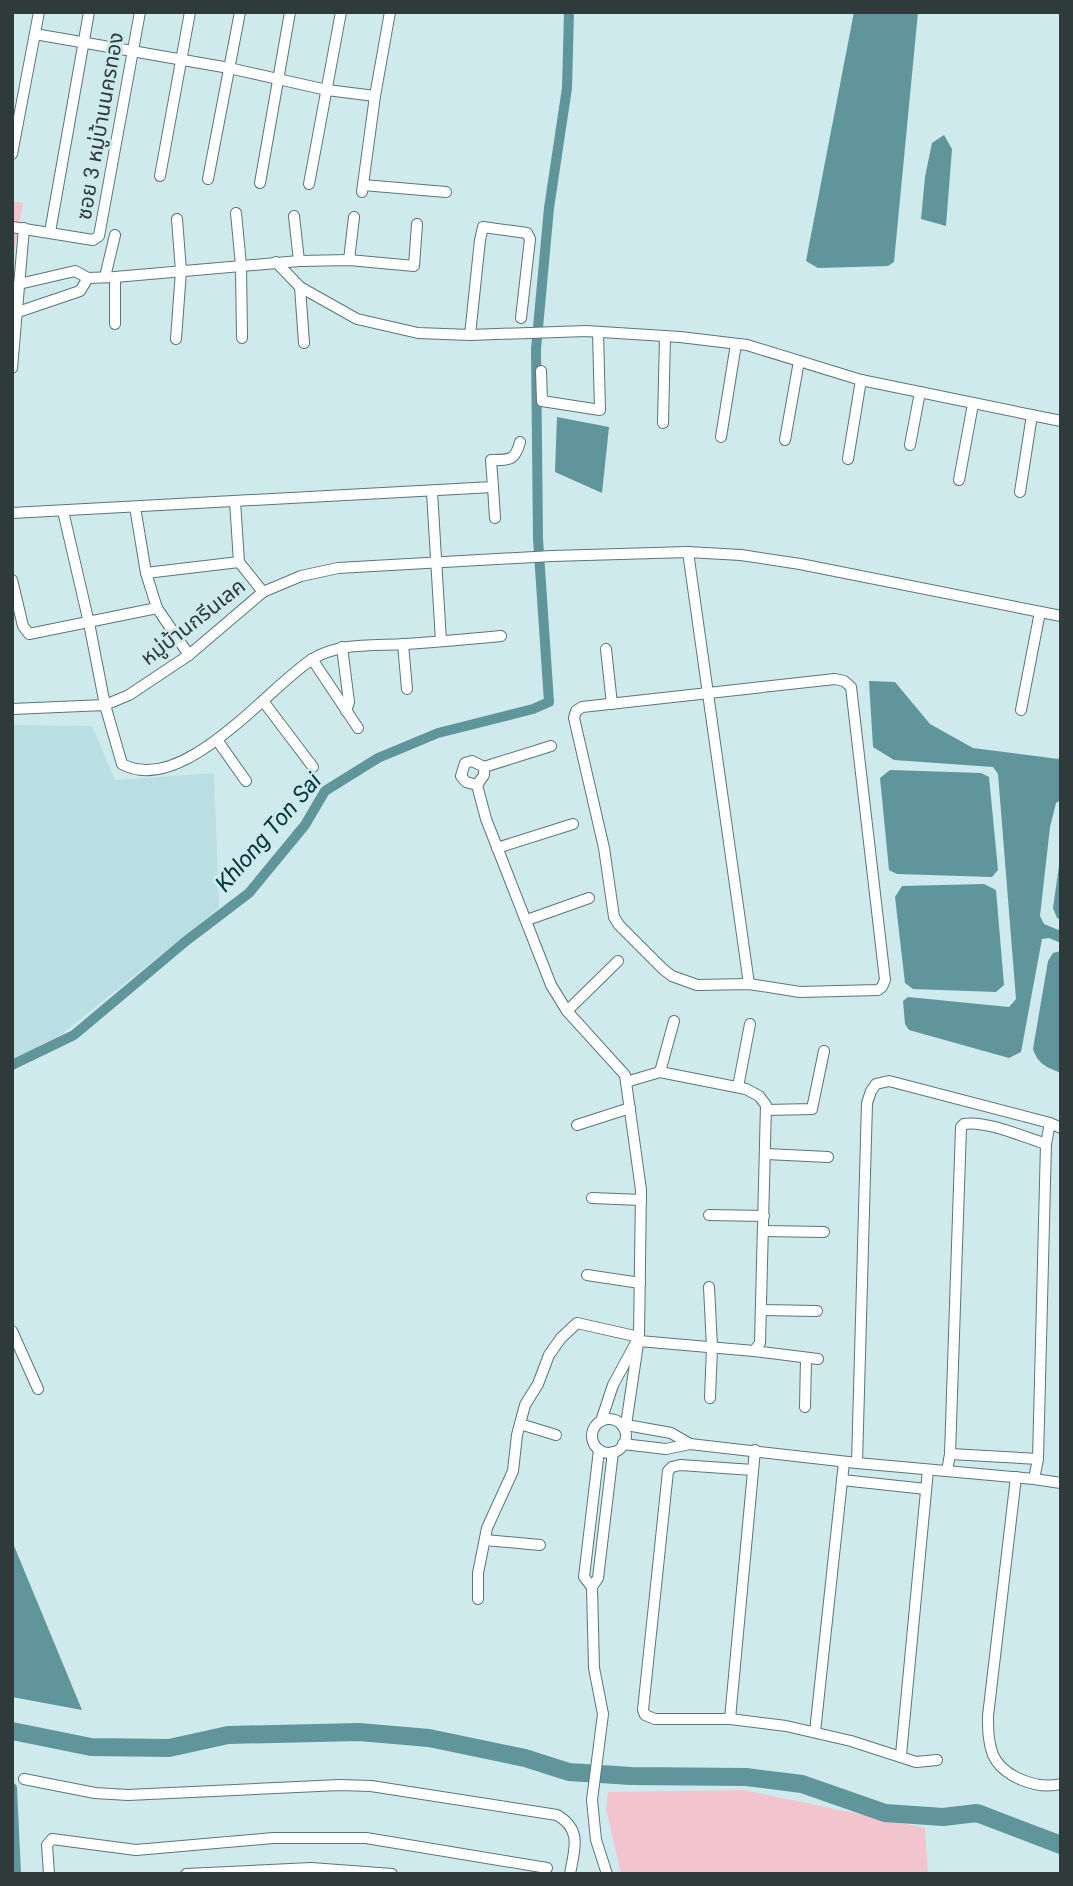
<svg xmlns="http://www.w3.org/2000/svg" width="1073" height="1886" viewBox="0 0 1073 1886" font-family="Roboto,'Noto Sans Thai',sans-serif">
<rect width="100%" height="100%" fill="#ceeaed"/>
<!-- built -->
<polygon fill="#badfe3" points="12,725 92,726 115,780 214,773 219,908 54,1040 12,1062"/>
<!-- green -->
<g fill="#f2c5ce">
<polygon points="12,201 23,203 14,253 12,253"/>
<polygon points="744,1790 925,1828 928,1874 621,1874 606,1809 608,1792"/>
</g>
<!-- water -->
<g fill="#60959b">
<polygon points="854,12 918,12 894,262 888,266 818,268 806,261"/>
<polygon points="944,135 952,149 946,226 921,219 925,177 932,143"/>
<polygon points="557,417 609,427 602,493 555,472"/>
<polygon points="869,681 895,682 930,724 973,748 1058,759 1061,755 1061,800 1056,803 1050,827 1040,916 1044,924 1061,931 1061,943 1049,938 1042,939 1021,1052 1009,1058 909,1030 905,1024 903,1001 908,997 1009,1007 1016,999 998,774 993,767 894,760 873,747"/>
<polygon points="890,770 981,773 989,777 998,870 992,877 897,874 889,870 880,778"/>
<polygon points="1061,852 1061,919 1057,918 1053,908"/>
<polygon points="984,884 996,890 1004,985 996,992 913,989 905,983 895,897 902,886"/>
<path d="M 1061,951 L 1061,1073 C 1046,1067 1038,1064 1033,1049 L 1048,961 L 1053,953 Z"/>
<polygon points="12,1541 82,1710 12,1697"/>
</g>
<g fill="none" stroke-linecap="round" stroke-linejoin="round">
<!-- canal -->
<g stroke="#60959b" stroke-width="10">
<polyline points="12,1065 74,1035 186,941 249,893 305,825 325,791 378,758 438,733 533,709 549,702 538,539 536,349 549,208 567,88 569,12"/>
<polyline points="12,1788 16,1874"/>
</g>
<!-- river -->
<polyline stroke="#60959b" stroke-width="18" points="12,1731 91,1747 169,1748 228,1735 359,1732 429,1738 525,1758 569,1772 631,1776 746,1777 802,1784 885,1813 943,1817 977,1813 1061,1845"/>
<defs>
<g id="minor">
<polyline points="35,34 229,68 327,90 375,96"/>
<polyline points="12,154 39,12"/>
<polyline points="160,176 190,12"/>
<polyline points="208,179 240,12"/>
<polyline points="260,183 290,12"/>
<polyline points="309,184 341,12"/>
<polyline points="363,185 446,192"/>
<polyline points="362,192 375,96 390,12"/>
<polyline points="236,213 241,265 242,338"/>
<polyline points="294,216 299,261 349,260 414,266 417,224"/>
<polyline points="12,227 93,240 99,236 140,12"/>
<polyline points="50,232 89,12"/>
<polyline points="349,260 354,217"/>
<polyline points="276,262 300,287 357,319 418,333 470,335 480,240 483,227 527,233 530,239 521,318"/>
<polyline points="105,277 115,235"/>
<polyline points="19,284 75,271 88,278 115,277 299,261"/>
<polyline points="300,287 304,343"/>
<polyline points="18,312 80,291 88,278"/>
<polyline points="115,324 115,277"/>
<polyline points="470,335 586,331 680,337 747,345 861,380 1061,421"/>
<polyline points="176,339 181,271 177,219"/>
<polyline points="12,368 24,228"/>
<polyline points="541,371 542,401 600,410 598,332"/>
<polyline points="663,423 665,336"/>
<polyline points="721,437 736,344"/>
<polyline points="785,440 799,361"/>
<polyline points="910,445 920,392"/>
<polyline points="848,459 861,380"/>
<polyline points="959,480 973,404"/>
<polyline points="493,487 495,518"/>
<polyline points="432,492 441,641"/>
<polyline points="1020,492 1032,415"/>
<polyline points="235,501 239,562 263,592"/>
<polyline points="135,507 146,573 157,608 189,655"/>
<path d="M 63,511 L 89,623 L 105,705 L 122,764 C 182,797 267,689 311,660 C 338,642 374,646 405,644 C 437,642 469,639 501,636"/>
<path d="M 12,513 L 493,487 L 491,460 C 510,460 515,461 520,442"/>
<polyline points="688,552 749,984"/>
<polyline points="146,573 239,562"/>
<polyline points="12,580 23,626 29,634 157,608"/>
<polyline points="403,644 407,689"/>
<polyline points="342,647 349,702 346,711"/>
<polyline points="606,649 612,704"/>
<polyline points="312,659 358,728"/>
<polygon points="835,679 844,681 851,687 885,980 882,987 878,990 800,992 749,984 697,985 672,976 664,970 619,925 614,917 604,848 574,718 576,711 582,707"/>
<polyline points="263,701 313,767"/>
<polyline points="12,709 105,705 129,695 189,655 263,592 301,576 338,568 552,556 688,552 741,555 800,564 1061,616"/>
<polyline points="1021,710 1040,612"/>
<polyline points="217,740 246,781"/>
<polyline points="484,767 551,746"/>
<polyline points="477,785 484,775 484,767 472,761 465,763 461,776 466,782 477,785 486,819 551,985 567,1011 625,1075 641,1190 639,1337 626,1425"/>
<polyline points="497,848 573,824"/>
<polyline points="527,920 589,898"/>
<polyline points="567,1011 618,961"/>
<polyline points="660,1072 674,1021"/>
<polyline points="626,1082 660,1072 746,1089 759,1096 766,1105 760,1343 754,1351 639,1341"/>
<polyline points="738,1087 750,1024"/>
<polyline points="766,1110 812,1109 824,1051"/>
<polyline points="577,1125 630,1108"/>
<polyline points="766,1154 828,1157"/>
<polyline points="592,1198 641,1200"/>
<polyline points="709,1215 764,1216"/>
<polyline points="764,1231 824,1232"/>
<polyline points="587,1275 640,1283"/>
<polyline points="709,1287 712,1347 710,1398"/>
<polyline points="761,1310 817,1311"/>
<polyline points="12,1331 38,1389"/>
<polyline points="754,1351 818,1359"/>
<polyline points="805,1407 806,1358"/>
<circle cx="609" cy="1436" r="17"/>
<polyline points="520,1424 556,1435"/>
<polyline points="621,1424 671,1433 690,1444"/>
<polyline points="623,1444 666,1449 690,1444 857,1463 1034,1479 1061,1483"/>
<polyline points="950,1454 1038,1459"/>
<polyline points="857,1463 867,1103 871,1091 876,1084 889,1081 1050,1123 1061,1128"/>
<polyline points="753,1470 680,1465 672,1467 668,1471 643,1710 645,1715 655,1719 730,1719 786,1726 851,1741 916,1762 937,1760"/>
<path d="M 947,1471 L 950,1454 L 961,1127 L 964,1124 C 985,1120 1024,1137 1046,1144"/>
<path d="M 1016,1477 L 988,1716 C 988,1729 988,1742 993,1755 C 1003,1777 1038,1790 1061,1784"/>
<polyline points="1034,1479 1038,1459 1046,1144 1050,1123"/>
<polyline points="842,1480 926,1489"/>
<polyline points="485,1540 540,1545"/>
<polyline points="592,1587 584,1577 599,1450"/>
<polyline points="478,1599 478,1573 487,1528 513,1471 517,1435 525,1405 538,1384 549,1355 561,1338 577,1323 639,1337 613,1385 601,1421"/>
<polyline points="730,1719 755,1450"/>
<polyline points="815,1732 844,1462"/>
<polyline points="901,1755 928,1470"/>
<path d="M 24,1779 L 95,1793 L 128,1795 L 340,1785 L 371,1786 L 557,1815 C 583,1830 574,1850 570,1874"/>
<polyline points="49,1874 47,1845 52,1839 136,1850 273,1838 366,1838 547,1868"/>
<polyline points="186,1874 311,1868 392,1874"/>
<polyline points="607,1874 596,1840 592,1800 603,1714 594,1668 592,1587 598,1578 613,1452"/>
</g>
</defs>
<!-- minor casing -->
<use href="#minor" stroke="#5c7578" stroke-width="12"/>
<!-- minor -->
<use href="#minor" stroke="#fff" stroke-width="10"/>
</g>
<g text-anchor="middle" stroke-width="6" stroke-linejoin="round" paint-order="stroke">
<!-- street labels -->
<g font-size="21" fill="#2f3a3b" stroke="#ceeaed">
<text transform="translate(100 126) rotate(-80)" y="7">ซอย 3 หมู่บ้านนครทอง</text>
<text transform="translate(193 622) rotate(-38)" y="7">หมู่บ้านกรีนเลค</text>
</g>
<!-- water labels -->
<g font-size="23" font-style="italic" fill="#003539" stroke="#ceeaed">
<text transform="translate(268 832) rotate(-49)" y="8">Khlong Ton Sai</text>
</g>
</g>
<!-- border -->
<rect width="1073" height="1886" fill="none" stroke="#2f3a3b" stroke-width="28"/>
</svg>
